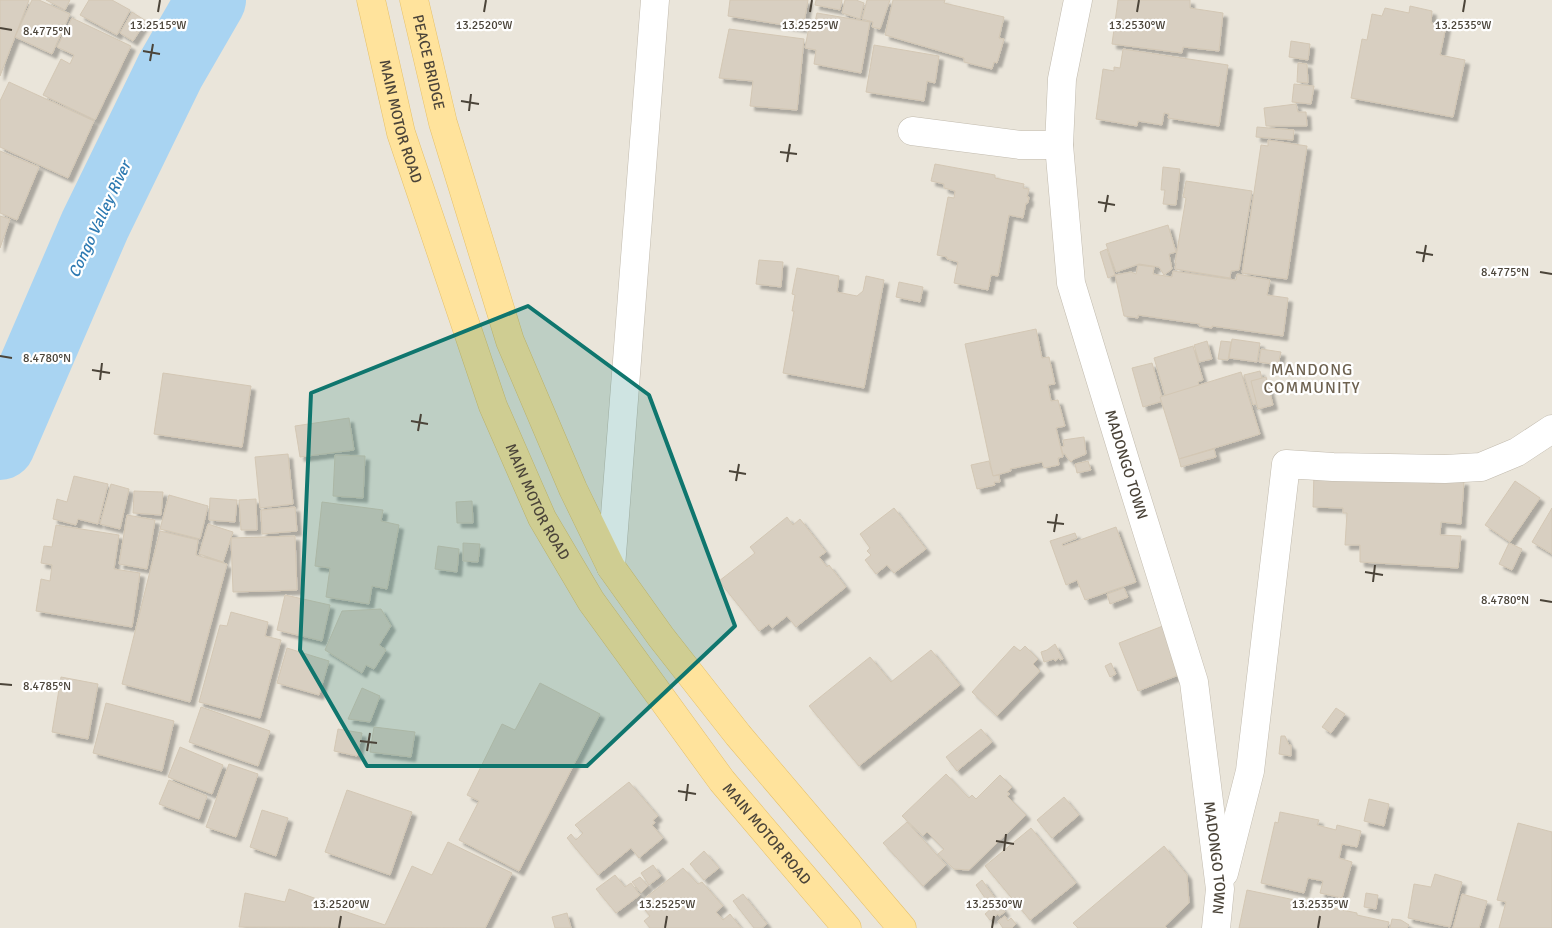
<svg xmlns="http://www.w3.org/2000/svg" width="1552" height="928" viewBox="0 0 1552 928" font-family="Signika,sans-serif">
<defs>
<filter id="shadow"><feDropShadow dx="4.5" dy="4.5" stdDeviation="1" flood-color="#0004"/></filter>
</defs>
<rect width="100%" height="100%" fill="#f6f3ec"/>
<!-- residential -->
<rect fill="#eae5da" x="0" y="0" width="1552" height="928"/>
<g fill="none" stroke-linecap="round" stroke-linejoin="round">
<!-- river -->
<polyline stroke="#a9d4f2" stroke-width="70" points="0,445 95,225 170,71 211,0"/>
</g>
<!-- building -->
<g fill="#d8cfc1" stroke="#d3c7b4" filter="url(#shadow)">
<polygon points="0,0 29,0 0,76"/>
<polygon points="32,0 39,0 70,14 52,54 15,37"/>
<polygon points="46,0 70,0 65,10"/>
<polygon points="89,0 112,0 130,10 117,35 80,15"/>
<polygon points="730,0 808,0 803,28 728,16"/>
<polygon points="816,0 842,0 840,10 815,5"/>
<polygon points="845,0 856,0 864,3 860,19 842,13"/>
<polygon points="867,0 890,0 880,29 872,27 873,22 862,19"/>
<polygon points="893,0 945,0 944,3 1004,17 999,38 1004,39 997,63 994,62 992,69 964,62 964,58 885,35"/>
<polygon points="1118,0 1190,0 1190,8 1223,13 1219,51 1183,47 1182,53 1112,44"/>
<polygon points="1410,6 1432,11 1431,23 1446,26 1440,55 1465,60 1453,117 1351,98 1362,39 1367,40 1372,14 1382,16 1385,8 1409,13"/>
<polygon points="132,12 146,21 133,41 120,33"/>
<polygon points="817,13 870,22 861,73 814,64 816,50 805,48 810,21 815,22"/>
<polygon points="72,18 131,46 95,120 43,95 61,59 70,64 74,55 57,47"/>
<polygon points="729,29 804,39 797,110 750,106 753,81 719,78"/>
<polygon points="1291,41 1310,44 1308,60 1289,57"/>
<polygon points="874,45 939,56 935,83 927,81 924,101 866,92"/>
<polygon points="1123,49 1228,65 1219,126 1168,118 1169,114 1164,113 1162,125 1138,121 1137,126 1096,119 1103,69 1114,71 1114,67 1120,68"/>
<polygon points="1298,63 1307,64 1308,83 1297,82"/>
<polygon points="9,82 94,121 68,178 0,147 0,101"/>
<polygon points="1294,84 1314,86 1311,104 1292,102"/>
<polygon points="1296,104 1298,112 1306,112 1307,126 1266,126 1264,108"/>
<polygon points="1257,127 1294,130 1293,140 1256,137"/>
<polygon points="1268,140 1307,146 1287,279 1242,273 1261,145 1268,146"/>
<polygon points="0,151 39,167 17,220 0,213"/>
<polygon points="935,164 995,175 995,178 1024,184 1023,188 1029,189 1027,197 1029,197 1028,203 1026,203 1023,218 1009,215 998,276 991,275 988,290 954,283 958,262 947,259 947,257 937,255 948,197 954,198 955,191 944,188 944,184 931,181"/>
<polygon points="1163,167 1180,169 1176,205 1163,204 1165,190 1161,190"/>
<polygon points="1186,181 1252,191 1239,270 1231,271 1230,278 1175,269 1176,263 1175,263 1186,198 1183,197"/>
<polygon points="0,216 10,219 0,248"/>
<polygon points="1168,225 1176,252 1169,254 1172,269 1164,275 1159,267 1139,264 1116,272 1106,244"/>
<polygon points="1107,249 1115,275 1108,278 1100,252"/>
<polygon points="759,260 783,262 781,287 756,284"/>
<polygon points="1138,265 1154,267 1153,274 1172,277 1173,271 1236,280 1237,274 1270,280 1267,295 1288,298 1283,336 1212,326 1212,328 1199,326 1200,324 1138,315 1138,318 1124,316 1115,275 1131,272 1136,274"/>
<polygon points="797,268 839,276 837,292 857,296 863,291 866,276 884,280 864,388 783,373 794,311 792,311 795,295 792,294"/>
<polygon points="899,282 923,287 920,302 896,297"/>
<polygon points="1036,329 1042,358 1049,357 1055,384 1048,385 1051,401 1058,400 1065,426 1056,428 1063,457 1058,458 1059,465 1044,468 1042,462 1010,469 1011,471 993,476 965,344"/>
<polygon points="1232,339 1260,343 1257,362 1229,358"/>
<polygon points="1207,341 1212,359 1199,362 1194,345"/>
<polygon points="1221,341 1231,342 1228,360 1218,359"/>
<polygon points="1193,346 1203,380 1198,382 1200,388 1166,398 1154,358"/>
<polygon points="1261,349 1281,352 1278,365 1259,362"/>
<polygon points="1152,363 1163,401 1143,407 1132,368"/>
<polygon points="1260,371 1268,400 1253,405 1244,375"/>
<polygon points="1241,372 1260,434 1179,459 1160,397"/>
<polygon points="163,373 251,386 242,447 154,434"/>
<polygon points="1266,377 1273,405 1258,409 1251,381"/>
<polygon points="349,418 354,450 300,457 295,426"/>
<polygon points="1084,437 1086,454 1074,459 1071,462 1066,456 1065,454 1063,454 1061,447 1064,446 1063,440"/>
<polygon points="1214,449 1216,457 1181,467 1179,459"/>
<polygon points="288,454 293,504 260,508 255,457"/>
<polygon points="335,455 365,456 363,498 333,496"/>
<polygon points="989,461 993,476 999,475 1000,482 994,482 995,485 977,489 971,465"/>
<polygon points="1088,461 1091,470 1077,473 1075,464"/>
<polygon points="1314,472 1429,479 1429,483 1435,483 1435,480 1464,481 1461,524 1441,522 1440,535 1461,536 1458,568 1360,562 1360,545 1345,545 1347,513 1343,513 1343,508 1313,507"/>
<polygon points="74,476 108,484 98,524 78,519 76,525 53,519 57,499 67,502"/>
<polygon points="1515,481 1540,498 1510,542 1485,525"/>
<polygon points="111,484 129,489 120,529 100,524"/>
<polygon points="134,491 163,492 161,515 133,513"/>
<polygon points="169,495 208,506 200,539 160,529"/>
<polygon points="210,498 237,500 235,522 209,520"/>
<polygon points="256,499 257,530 241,530 239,500"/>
<polygon points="472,501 473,523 457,523 456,502"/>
<polygon points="322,502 383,510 381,521 399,525 387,589 372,586 369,604 326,597 330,568 315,566"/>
<polygon points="295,507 297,531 262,534 261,510"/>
<polygon points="894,508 926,549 894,573 887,565 876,574 865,560 871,555 867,551 870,548 860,534"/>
<polygon points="1552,508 1552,554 1532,542"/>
<polygon points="127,515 155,520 147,569 119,564"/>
<polygon points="787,517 793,525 800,519 826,552 819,557 827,567 829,565 846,587 796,627 787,616 772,628 769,624 759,631 719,581 755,553 750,547"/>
<polygon points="208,524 233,532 223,562 199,554"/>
<polygon points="56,525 119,535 114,569 140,573 132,627 36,611 41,579 50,581 52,565 41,563 44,546 52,547"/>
<polygon points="1116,527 1136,582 1085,600 1077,580 1066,585 1050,541 1075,533 1077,538 1062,544 1063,546"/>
<polygon points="160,531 198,540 196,555 227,564 190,702 122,684"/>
<polygon points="295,536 297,590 233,592 231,538"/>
<polygon points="463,543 480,544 478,562 463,561"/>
<polygon points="1509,543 1522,549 1512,570 1499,564"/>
<polygon points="438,546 459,549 457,572 435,569"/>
<polygon points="1124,588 1128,597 1110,604 1107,594"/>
<polygon points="285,595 330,605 322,641 277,630"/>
<polygon points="381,609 391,626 379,645 386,650 374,669 366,665 362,673 325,650 342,611"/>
<polygon points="231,612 268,622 265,636 281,640 260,718 199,702 220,625 227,626"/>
<polygon points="1168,624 1186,672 1138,691 1119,643"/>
<polygon points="1055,644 1063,659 1060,660 1059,658 1055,661 1054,659 1044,662 1041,652 1047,650"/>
<polygon points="1014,646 1020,651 1025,646 1038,659 1033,664 1040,671 997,716 972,692"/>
<polygon points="287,648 329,661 319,695 277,683"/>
<polygon points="931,650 960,685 859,766 809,706 870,657 891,682"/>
<polygon points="1111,663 1116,674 1110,677 1105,666"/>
<polygon points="61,677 98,684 88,739 52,732"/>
<polygon points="540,683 600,714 519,871 459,840 479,801 467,795 502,724 515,730"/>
<polygon points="362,688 380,696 370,722 348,719"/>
<polygon points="106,703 174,721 162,771 93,753"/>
<polygon points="201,707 270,731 258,766 189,742"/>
<polygon points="1336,708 1345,714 1331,733 1322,727"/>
<polygon points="374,727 415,732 411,757 370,752"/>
<polygon points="338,729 362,733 357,756 334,751"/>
<polygon points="981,729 992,742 957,771 946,757"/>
<polygon points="1281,736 1285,736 1289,745 1291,745 1291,756 1279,754"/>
<polygon points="180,747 223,765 212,794 168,777"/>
<polygon points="229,764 258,774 236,837 206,827"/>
<polygon points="946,774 969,798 972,795 976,799 1000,775 1012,787 1007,792 1010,794 1007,796 1026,815 969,870 954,869 938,854 944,849 927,832 923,836 902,816"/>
<polygon points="169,780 207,796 199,819 159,804"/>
<polygon points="629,782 658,816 653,820 655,823 652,825 663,838 639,858 631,848 598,875 567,838 571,834 576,840 583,833 575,825"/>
<polygon points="347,790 412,812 390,875 325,852"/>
<polygon points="1064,797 1079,815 1052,838 1037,820"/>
<polygon points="1369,799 1389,804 1384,826 1364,821"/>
<polygon points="262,810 288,818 276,856 250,847"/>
<polygon points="1280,812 1319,820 1317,825 1336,830 1337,825 1361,831 1357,847 1342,844 1339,858 1352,862 1342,898 1320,893 1323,881 1308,878 1304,893 1261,883 1275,822 1278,823"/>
<polygon points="907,822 946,865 923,886 883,843"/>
<polygon points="1518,823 1552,832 1552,928 1499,928 1506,902 1497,900"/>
<polygon points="1031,828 1076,883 1030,920 985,866"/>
<polygon points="448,842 512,873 485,928 239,927 245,893 285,902 289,889 342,908 341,910 385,925 412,866 432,875"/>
<polygon points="1164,846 1187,875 1189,903 1165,926 1167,928 1078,928 1073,923"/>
<polygon points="704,851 719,868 704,880 690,864"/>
<polygon points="653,865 661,876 649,885 641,873"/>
<polygon points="683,868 698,884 702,882 723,906 716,912 723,920 730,914 741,928 650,928 644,921 650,916 639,903"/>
<polygon points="1435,874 1462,882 1450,927 1408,918 1414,884 1431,887"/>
<polygon points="615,875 625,887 631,883 640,895 616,913 596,889"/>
<polygon points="640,877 648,886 641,893 632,882"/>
<polygon points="982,880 1005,912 999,916 998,914 990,920 985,914 992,908 976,885"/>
<polygon points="1247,890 1357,913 1357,915 1389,922 1387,928 1239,928"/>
<polygon points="1366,893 1378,895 1376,909 1364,907"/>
<polygon points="743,894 767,924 762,928 754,928 733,901"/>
<polygon points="1462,894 1487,901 1479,928 1453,928"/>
<polygon points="567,913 571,928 555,928 552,917"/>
<polygon points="1005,916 1008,921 1011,918 1016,924 1012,928 1003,928 998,921"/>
<polygon points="1392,919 1401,920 1409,925 1407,928 1390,928"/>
</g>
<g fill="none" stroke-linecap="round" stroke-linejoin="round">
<defs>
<g id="minor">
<path id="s1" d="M 1078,0 L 1062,79 L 1059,145 L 1071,283 L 1127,467 L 1194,682 L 1220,889 L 1216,928"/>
<polyline points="912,131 1020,145 1059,145"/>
<polyline points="611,567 655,0"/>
<polyline points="1224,873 1250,771 1286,464 1333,467 1445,469 1481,467 1517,452 1552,429"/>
</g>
<g id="major">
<path id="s2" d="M 371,0 L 401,133 L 493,406 L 542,518 L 591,601 L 722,781 L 847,928"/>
<path id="s3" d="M 414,0 L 443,123 L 510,341 L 573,489 L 611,567 L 661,637 L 738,735 L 902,928"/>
</g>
</defs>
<!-- minor casing -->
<use href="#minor" stroke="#c2bbae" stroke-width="29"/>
<!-- major casing -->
<use href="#major" stroke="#e6c16a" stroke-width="29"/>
<!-- minor -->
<use href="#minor" stroke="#fff" stroke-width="28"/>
<!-- major -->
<use href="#major" stroke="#ffe39c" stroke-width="28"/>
</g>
<!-- marked area -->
<path fill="#0f766e" fill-opacity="0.2" stroke="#0f766e" stroke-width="4" stroke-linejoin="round" d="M 528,306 L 649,395 L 735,626 L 587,766 L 367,766 L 300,650 L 311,393 Z"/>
<!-- ticks -->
<path fill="none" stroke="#4b4439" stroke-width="2" d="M 158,12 L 160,0M 484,12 L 486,0M 810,12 L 812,0M 1137,12 L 1139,0M 1463,12 L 1465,0M 0,28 L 12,30M 143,51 L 160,54M 150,61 L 153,44M 461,101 L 479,104M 469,111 L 471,94M 780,152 L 797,154M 787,162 L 790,144M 1098,202 L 1115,205M 1105,212 L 1108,195M 1416,252 L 1433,255M 1423,262 L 1426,245M 1540,272 L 1552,274M 0,356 L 12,358M 92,370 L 110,373M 100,380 L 102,363M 411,421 L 428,424M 418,431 L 421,414M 729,471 L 746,474M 736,481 L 739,464M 1047,522 L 1064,524M 1054,532 L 1057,514M 1365,572 L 1383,575M 1373,582 L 1375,565M 1540,600 L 1552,602M 0,684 L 12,685M 360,741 L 377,743M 367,751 L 370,733M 678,791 L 696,794M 686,801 L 688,784M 996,841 L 1014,844M 1004,851 L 1006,834M 339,928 L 341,916M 665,928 L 667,916M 992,928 L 994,916M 1318,928 L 1320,916"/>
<g text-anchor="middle" stroke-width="4.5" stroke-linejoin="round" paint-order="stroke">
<!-- street labels -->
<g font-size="15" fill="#4b4439" stroke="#fff">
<text dy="5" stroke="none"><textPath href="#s3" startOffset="64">PEACE BRIDGE</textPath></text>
<text dy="5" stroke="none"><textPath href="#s2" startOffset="125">MAIN MOTOR ROAD</textPath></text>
<text dy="5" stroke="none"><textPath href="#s1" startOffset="475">MADONGO TOWN</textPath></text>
<text dy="5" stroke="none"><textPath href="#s2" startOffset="530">MAIN MOTOR ROAD</textPath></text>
<text dy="5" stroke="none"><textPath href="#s2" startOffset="935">MAIN MOTOR ROAD</textPath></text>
<text dy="5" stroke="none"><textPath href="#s1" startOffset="880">MADONGO TOWN</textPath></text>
</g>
<!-- water labels -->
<g font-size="16" font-style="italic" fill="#2e7ab2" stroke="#fff">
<text transform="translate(99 219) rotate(-65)" y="6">Congo Valley River</text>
</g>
<!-- neighbourhood labels -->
<g font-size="16" letter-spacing="1" fill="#6e6250" stroke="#fff">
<text x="1312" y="375">MANDONG<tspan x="1312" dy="18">COMMUNITY</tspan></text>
</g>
</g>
<g font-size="12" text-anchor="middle" fill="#4b4439" stroke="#fff" stroke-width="4.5" stroke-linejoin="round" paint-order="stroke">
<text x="158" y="29">13.2515°W</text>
<text x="484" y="29">13.2520°W</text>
<text x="810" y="29">13.2525°W</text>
<text x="1463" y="29">13.2535°W</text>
<text x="1137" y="29">13.2530°W</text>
<text x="47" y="35">8.4775°N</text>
<text x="1505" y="276">8.4775°N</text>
<text x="47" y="362">8.4780°N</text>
<text x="1505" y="604">8.4780°N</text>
<text x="47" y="690">8.4785°N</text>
<text x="341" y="908">13.2520°W</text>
<text x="667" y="908">13.2525°W</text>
<text x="994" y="908">13.2530°W</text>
<text x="1320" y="908">13.2535°W</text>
</g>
</svg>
